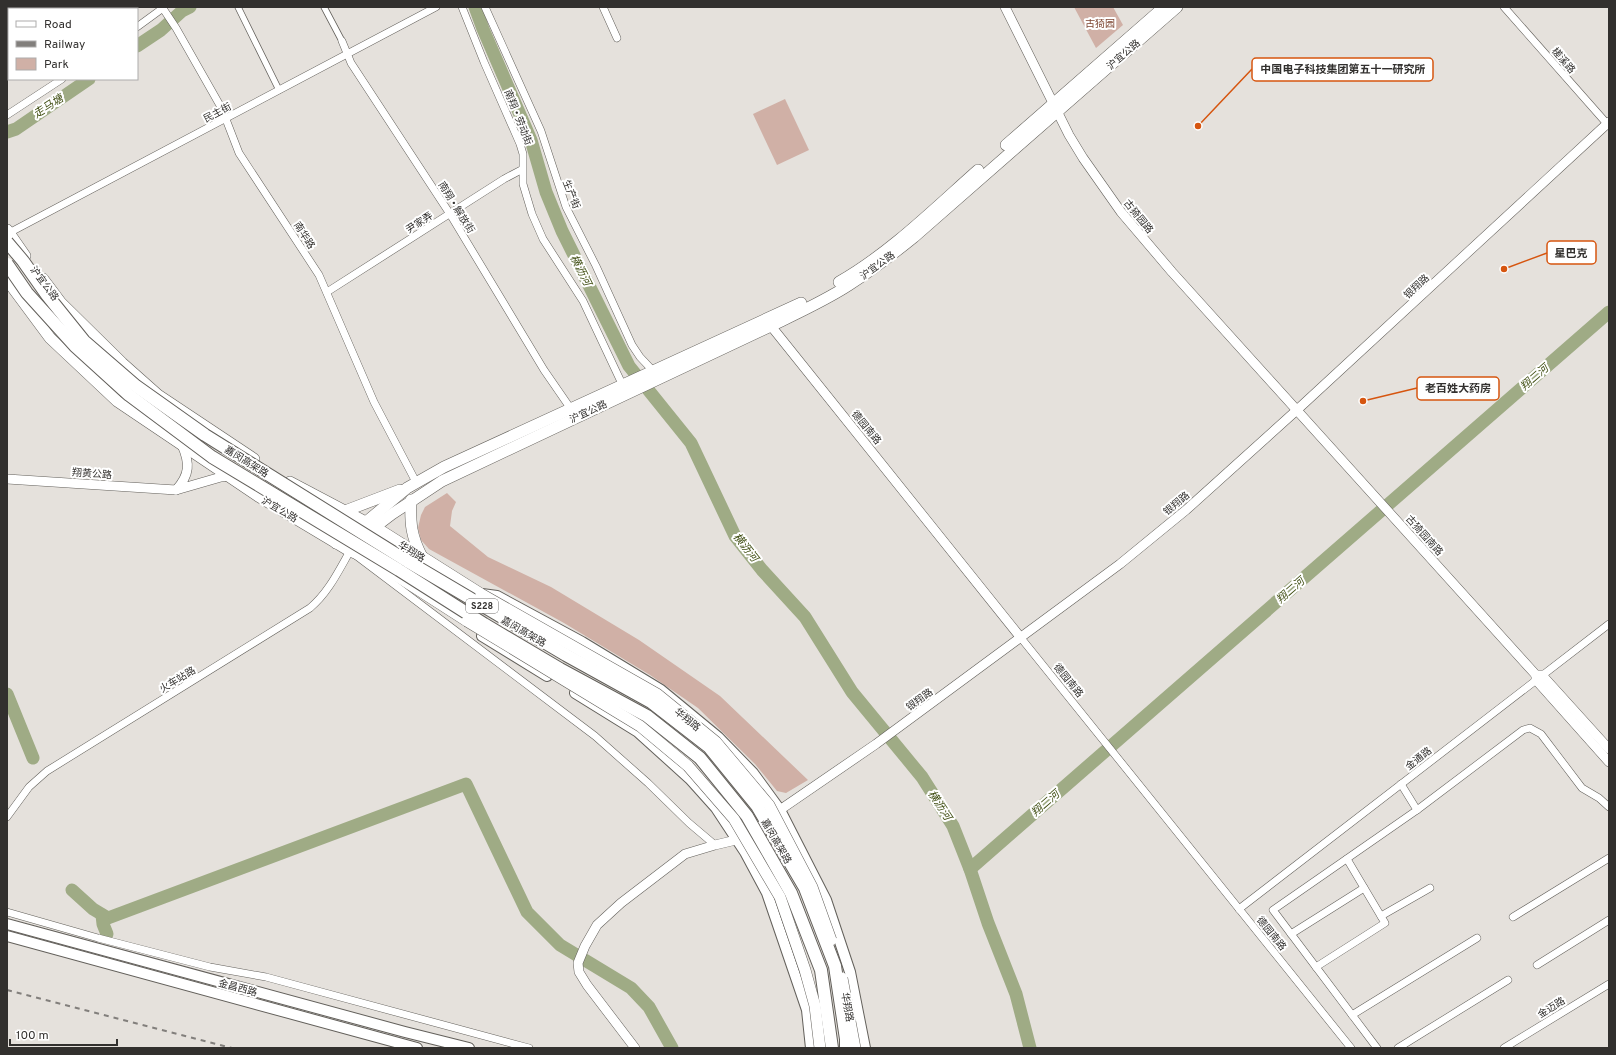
<svg xmlns="http://www.w3.org/2000/svg" width="1616" height="1055" viewBox="0 0 1616 1055" font-family="Overpass,'Noto Sans SC',sans-serif">
<rect width="100%" height="100%" fill="#e5e1dc"/>
<!-- green -->
<g fill="#d0b0a6">
<polygon points="1074,7 1113,7 1123,25 1096,48"/>
<polygon points="785,99 809,150 777,165 753,114"/>
<polygon points="447,493 456,502 452,511 450,526 488,557 551,587 639,640 720,696 808,780 786,793 777,791 755,764 698,708 650,675 564,623 429,549 421,540 418,528 421,515 425,507"/>
</g>
<g fill="none" stroke-linecap="round" stroke-linejoin="round">
<!-- river -->
<g stroke="#9fab85" stroke-width="13">
<polyline points="475,7 483,29 531,140 546,192 562,231 629,366 691,443 735,536 762,570 805,617 852,692 922,777 953,826 970,869 988,923 1016,994 1030,1048"/>
<polyline points="137,46 161,30 182,11 190,7"/>
<polyline points="7,132 16,129 89,79"/>
<polyline points="7,694 33,758"/>
<polyline points="970,869 1609,312"/>
<polyline points="72,890 93,909 108,918 466,784 527,912 560,945 631,988 649,1007 672,1048"/>
<polyline points="102,915 103,924 107,934"/>
</g>
<defs>
<g id="pedestrian">
<polyline points="238,7 279,90"/>
<polyline points="324,7 342,41"/>
</g>
<g id="minor">
<polyline points="162,7 176,28 222,109 239,153 319,275 374,402 416,482"/>
<polyline points="462,7 484,62 520,144 523,154 523,184 532,214 543,239 583,301 623,386"/>
<polyline points="485,7 541,131 566,207 596,266 632,345 640,357 656,374"/>
<polyline points="603,7 617,38"/>
<polyline points="1504,7 1609,126"/>
<polyline points="137,27 163,8"/>
<polyline points="342,41 351,63 450,214 544,370 573,412"/>
<polyline points="7,115 62,79"/>
<polyline points="7,234 436,7"/>
<polyline points="327,292 504,179 521,170"/>
<polyline points="1021,638 1351,1048"/>
<polyline points="1417,810 1523,730 1530,728 1541,734 1582,788 1599,798 1609,807"/>
<path d="M 7,817 L 29,787 L 47,771 L 310,608 C 328,593 338,572 350,551 L 595,736 L 648,783 L 689,823 L 715,845"/>
<polyline points="1239,909 1609,624"/>
<polyline points="7,912 98,938 210,967 266,977 529,1048"/>
<polyline points="1381,916 1430,888"/>
<polyline points="1513,917 1609,858"/>
<polyline points="1291,934 1364,888"/>
<polyline points="1537,965 1609,920"/>
<polyline points="1316,967 1385,923 1347,859"/>
<polyline points="1352,1015 1477,938"/>
<polyline points="1377,1048 1273,910 1417,810 1401,784"/>
<polyline points="1398,1048 1508,980"/>
<polyline points="1504,1048 1609,984"/>
</g>
<g id="tertiary">
<polyline points="1005,7 1069,135 1083,158 1121,212 1172,272 1536,675 1542,675 1609,749"/>
<polyline points="767,321 1021,638"/>
<path d="M 182,445 C 190,463 190,475 176,490 L 221,477 L 229,476"/>
<polyline points="7,479 176,490"/>
<polyline points="1536,675 1536,680 1609,762"/>
<polyline points="635,1048 587,985 579,972 578,963 585,946 597,925 621,903 685,854 715,845 736,840 876,744 1120,564 1186,510 1298,409 1609,122"/>
</g>
<g id="secondary">
<polyline points="482,594 497,596 582,642 661,690 718,737 753,773 780,810 826,900 850,972 865,1048"/>
<polyline points="482,636 547,676"/>
<polyline points="575,693 638,732 690,779 716,808 745,852 767,893 807,1010 811,1048"/>
<polyline points="7,924 405,1032 469,1048"/>
<polyline points="7,936 417,1048"/>
</g>
<g id="primary">
<polyline points="1006,145 1164,7"/>
<polyline points="7,230 25,256"/>
<polyline points="43,279 61,303 122,363 158,395 254,459"/>
<polyline points="7,280 50,338 117,401 258,496 350,551 372,560 467,621"/>
<path d="M 839,282 C 890,253 935,208 978,170"/>
<polyline points="290,482 375,527 481,594"/>
<path d="M 411,500 C 410,523 411,536 422,557"/>
<polyline points="345,511 400,490"/>
<polyline points="336,543 366,522 407,488 444,467 801,303"/>
<path d="M 350,551 L 375,527 L 392,514 L 442,481 L 775,324 C 800,312 826,300 849,285 C 872,270 893,254 914,237 L 1177,7"/>
</g>
</defs>
<!-- pedestrian casing -->
<use href="#pedestrian" stroke="#63605b" stroke-width="7"/>
<!-- minor casing -->
<use href="#minor" stroke="#63605b" stroke-width="8"/>
<!-- tertiary casing -->
<use href="#tertiary" stroke="#63605b" stroke-width="10"/>
<!-- secondary casing -->
<use href="#secondary" stroke="#63605b" stroke-width="12"/>
<!-- primary casing -->
<use href="#primary" stroke="#63605b" stroke-width="12"/>
<!-- pedestrian -->
<use href="#pedestrian" stroke="#fff" stroke-width="5.5"/>
<!-- minor -->
<use href="#minor" stroke="#fff" stroke-width="7"/>
<!-- tertiary -->
<use href="#tertiary" stroke="#fff" stroke-width="9"/>
<!-- secondary -->
<use href="#secondary" stroke="#fff" stroke-width="10"/>
<!-- primary -->
<use href="#primary" stroke="#fff" stroke-width="11"/>
<!-- rail -->
<polyline stroke="#827f7c" stroke-width="2" stroke-dasharray="5 5" stroke-linecap="butt" points="7,990 232,1048"/>
<defs>
<g id="primary-bridge">
<polyline points="481,594 657,694 716,742 769,805 812,887 831,940"/>
<polyline points="467,621 640,726 688,766 734,819 780,897 805,970 815,1006 820,1048"/>
<polyline points="842,978 855,1048"/>
</g>
<g id="trunk-bridge">
<polyline points="7,242 23,261 47,295 84,341 136,386 205,435 407,561 566,655 651,702 709,747 757,806 805,888 835,966 846,1039 846,1048"/>
<polyline points="7,264 27,293 75,346 129,395 212,457 399,570 484,624 560,669 647,716 700,758 747,816 791,893 821,970 832,1048"/>
</g>
</defs>
<!-- primary-bridge casing -->
<use href="#primary-bridge" stroke="#63605b" stroke-width="12" stroke-linecap="butt"/>
<!-- trunk-bridge casing -->
<use href="#trunk-bridge" stroke="#63605b" stroke-width="14" stroke-linecap="butt"/>
<!-- primary-bridge -->
<use href="#primary-bridge" stroke="#fff" stroke-width="11"/>
<!-- trunk-bridge -->
<use href="#trunk-bridge" stroke="#fff" stroke-width="12"/>
</g>
<g text-anchor="middle" stroke-width="4" stroke-linejoin="round" paint-order="stroke">
<!-- shield labels -->
<rect fill="#fff" stroke="#706e6d" stroke-width="1" x="466" y="599" width="32" height="14" rx="3"/>
<g font-size="9" font-weight="bold" fill="#32302e">
<text x="482" y="609">S228</text>
</g>
<!-- park labels -->
<g font-size="10" fill="#7e4531" stroke="#fff">
<text x="1100" y="27">古猗园</text>
</g>
<!-- street labels -->
<g font-size="10" fill="#32302e" stroke="#fff">
<text transform="translate(1123 54) rotate(-41)" y="4">沪宜公路</text>
<text transform="translate(1564 60) rotate(49)" y="4">槎溪路</text>
<text transform="translate(217 112) rotate(-28)" y="4">民主街</text>
<text transform="translate(519 117) rotate(68)" y="4">南翔 • 劳动街</text>
<text transform="translate(572 194) rotate(68)" y="4">生产街</text>
<text transform="translate(457 207) rotate(58)" y="4">南翔 • 解放街</text>
<text transform="translate(1139 216) rotate(51)" y="4">古猗园路</text>
<text transform="translate(419 222) rotate(-33)" y="4">尹家弄</text>
<text transform="translate(305 235) rotate(57)" y="4">南华路</text>
<text transform="translate(877 265) rotate(-36)" y="4">沪宜公路</text>
<text transform="translate(45 283) rotate(53)" y="4">沪宜公路</text>
<text transform="translate(1416 286) rotate(-43)" y="4">银翔路</text>
<text transform="translate(588 411) rotate(-25)" y="4">沪宜公路</text>
<text transform="translate(867 427) rotate(51)" y="4">德园南路</text>
<text transform="translate(247 461) rotate(32)" y="4">嘉闵高架路</text>
<text transform="translate(92 473) rotate(4)" y="4">翔黄公路</text>
<text transform="translate(1176 503) rotate(-40)" y="4">银翔路</text>
<text transform="translate(280 509) rotate(31)" y="4">沪宜公路</text>
<text transform="translate(1425 535) rotate(48)" y="4">古猗园南路</text>
<text transform="translate(412 551) rotate(32)" y="4">华翔路</text>
<text transform="translate(524 631) rotate(30)" y="4">嘉闵高架路</text>
<text transform="translate(177 679) rotate(-31)" y="4">火车站路</text>
<text transform="translate(1069 680) rotate(51)" y="4">德园南路</text>
<text transform="translate(919 699) rotate(-36)" y="4">银翔路</text>
<text transform="translate(688 719) rotate(39)" y="4">华翔路</text>
<text transform="translate(1418 758) rotate(-38)" y="4">金通路</text>
<text transform="translate(777 841) rotate(60)" y="4">嘉闵高架路</text>
<text transform="translate(1272 933) rotate(51)" y="4">德园南路</text>
<text transform="translate(238 987) rotate(15)" y="4">金昌西路</text>
<text transform="translate(848 1007) rotate(80)" y="4">华翔路</text>
<text transform="translate(1551 1007) rotate(-31)" y="4">金迈路</text>
</g>
<!-- water labels -->
<g font-size="11" font-style="italic" fill="#414f14" stroke="#fff">
<text transform="translate(48 106) rotate(-33)" y="4">走马塘</text>
<text transform="translate(581 270) rotate(63)" y="4">横沥河</text>
<text transform="translate(1534 377) rotate(-41)" y="4">翔二河</text>
<text transform="translate(746 547) rotate(52)" y="4">横沥河</text>
<text transform="translate(1290 590) rotate(-41)" y="4">翔二河</text>
<text transform="translate(1045 803) rotate(-41)" y="4">翔二河</text>
<text transform="translate(940 805) rotate(57)" y="4">横沥河</text>
</g>
</g>
<!-- callouts -->
<path fill="none" stroke="#d6550f" stroke-width="1.5" d="M1198 126L1252 69M1504 269L1547 253M1363 401L1417 388"/>
<g fill="#d6550f" stroke="#fff" stroke-width="1.5">
<circle cx="1198" cy="126" r="4"/>
<circle cx="1504" cy="269" r="4"/>
<circle cx="1363" cy="401" r="4"/>
</g>
<g fill="#fff" stroke="#d6550f" stroke-width="1.5">
<rect x="1252" y="58" width="181" height="23" rx="4"/>
<rect x="1547" y="241" width="49" height="23" rx="4"/>
<rect x="1417" y="377" width="82" height="23" rx="4"/>
</g>
<g font-size="11" text-anchor="middle" font-weight="bold" fill="#32302e">
<text x="1343" y="73">中国电子科技集团第五十一研究所</text>
<text x="1571" y="257">星巴克</text>
<text x="1458" y="392">老百姓大药房</text>
</g>
<!-- border -->
<rect width="1616" height="1055" fill="none" stroke="#32302e" stroke-width="16"/>
<!-- legend -->
<rect x="8" y="8" width="130" height="72" fill="#ffffff" stroke="#adacab"/>
<rect x="16" y="21" width="20" height="6" fill="#ffffff" stroke="#adacab"/>
<text x="44" y="28" font-size="12" fill="#32302e">Road</text>
<rect x="16" y="41" width="20" height="6" fill="#827f7c" stroke="#adacab"/>
<text x="44" y="48" font-size="12" fill="#32302e">Railway</text>
<rect x="16" y="58" width="20" height="12" fill="#d0b0a6" stroke="#adacab"/>
<text x="44" y="68" font-size="12" fill="#32302e">Park</text>
<!-- scale -->
<path d="M10 1039v6h107v-6" fill="none" stroke="#32302e" stroke-width="2"/>
<text x="16" y="1039" font-size="12" fill="#32302e" stroke="#ffffff" stroke-width="3" paint-order="stroke">100 m</text>
</svg>
